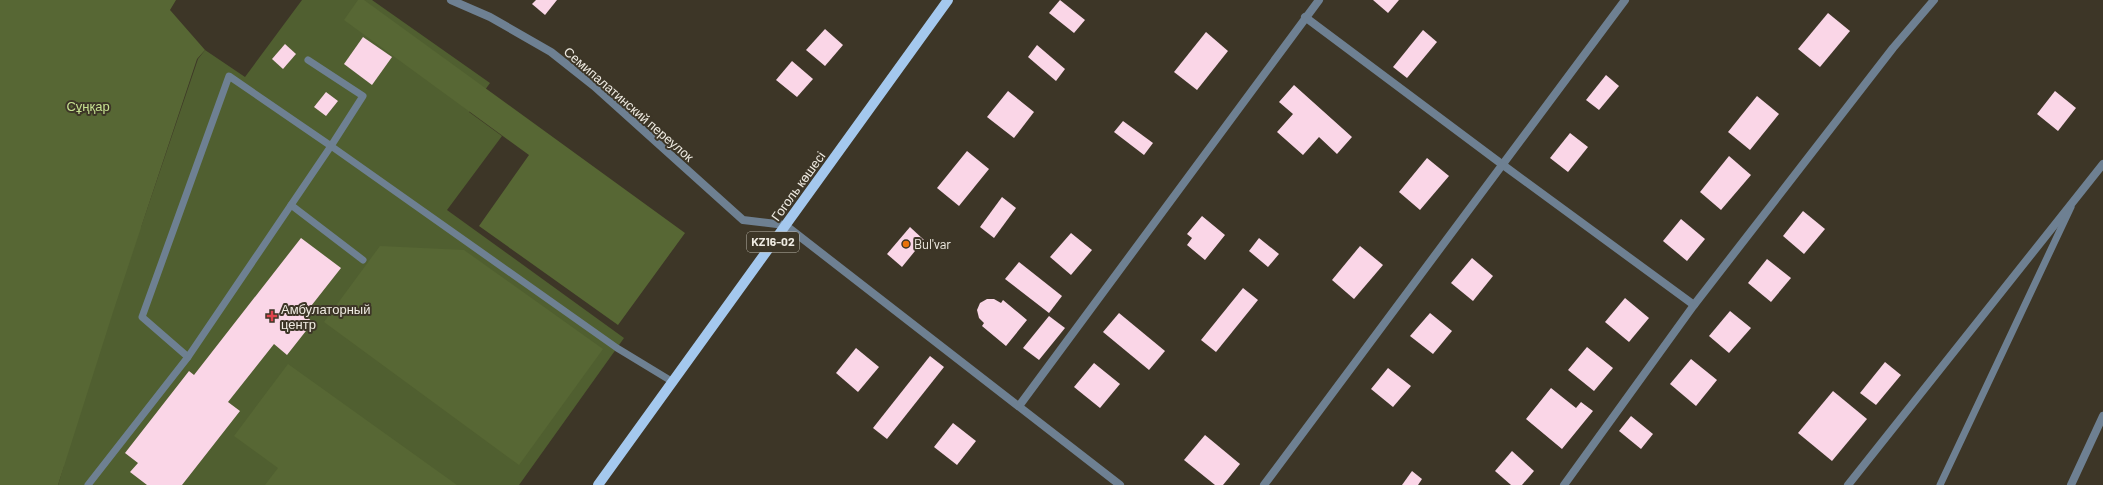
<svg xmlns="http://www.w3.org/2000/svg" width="2103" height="485" viewBox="0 0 2103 485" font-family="Barlow,sans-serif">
<rect width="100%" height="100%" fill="#3d3627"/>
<!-- green -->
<polygon fill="#505f30" points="0,0 141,227 198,59 205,50 245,77 302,0 372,0 490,83 469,112 502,136 447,210 624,338 519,485 58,485 64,465 0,485"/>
<!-- forest -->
<g fill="#576734">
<polygon points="0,0 176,0 170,10 205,50 197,59 113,312 58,485 0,485"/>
<polygon points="358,0 364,0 685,233 618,325 479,226 529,155 344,20"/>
<polygon points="380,246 464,250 603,349 519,465 324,322"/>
<polygon points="288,364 457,485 265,485 278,468 234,436"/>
</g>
<!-- building -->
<g fill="#fad6e7">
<polygon points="536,0 557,0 545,15 532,4"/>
<polygon points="1060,0 1085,20 1074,33 1049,13"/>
<polygon points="1373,0 1399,0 1388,13"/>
<polygon points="1828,13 1850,31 1820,67 1798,49"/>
<polygon points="825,29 843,45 825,66 806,50"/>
<polygon points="1423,30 1437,42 1407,78 1393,67"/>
<polygon points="1206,32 1228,51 1197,90 1174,72"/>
<polygon points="363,37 392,57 372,85 344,64"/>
<polygon points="285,44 296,54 283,69 272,59"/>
<polygon points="1037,45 1065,69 1056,81 1028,57"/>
<polygon points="792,61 813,79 797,97 776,80"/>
<polygon points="1606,75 1619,86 1599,110 1586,100"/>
<polygon points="1294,85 1352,137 1337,154 1319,137 1303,155 1277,132 1293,114 1279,102"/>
<polygon points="1008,91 1034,112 1014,138 987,117"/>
<polygon points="2055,91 2076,108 2058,131 2037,114"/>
<polygon points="326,92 338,101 326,116 314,107"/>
<polygon points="1757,96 1779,114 1750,150 1728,132"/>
<polygon points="1123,121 1153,143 1144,155 1114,132"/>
<polygon points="1570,133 1588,147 1568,172 1550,158"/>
<polygon points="967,151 989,169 959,206 937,188"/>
<polygon points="1729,156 1751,175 1721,210 1700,192"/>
<polygon points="1427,158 1449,176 1420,210 1399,192"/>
<polygon points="1002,197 1016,208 994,238 980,227"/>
<polygon points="1803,211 1825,229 1804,254 1783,236"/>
<polygon points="1202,216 1225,235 1205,260 1187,245 1192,238 1187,234"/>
<polygon points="1681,219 1705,239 1687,261 1663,241"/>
<polygon points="910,227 924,240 902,267 887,254"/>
<polygon points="1071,233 1092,250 1071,275 1050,257"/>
<polygon points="301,238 341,268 304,315 313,322 287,355 274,344 228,402 240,411 182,485 147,485 130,472 138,463 125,453 189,371 194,375"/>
<polygon points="1259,238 1279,254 1268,267 1249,251"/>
<polygon points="1360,246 1383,265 1354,299 1332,280"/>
<polygon points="1472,258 1493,276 1473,301 1451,283"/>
<polygon points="1767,259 1791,278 1771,302 1748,283"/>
<polygon points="1019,262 1062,296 1049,313 1005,279"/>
<polygon points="1243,288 1258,300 1216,352 1201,340"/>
<polygon points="1625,298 1649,318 1629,342 1605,322"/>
<polygon points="987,299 994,299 1001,303 1003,300 1027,320 1006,346 982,326 984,323 979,318 977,310 980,303"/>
<polygon points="1730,311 1751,328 1729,353 1709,336"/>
<polygon points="1119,313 1165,351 1149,370 1103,332"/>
<polygon points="1430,313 1452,331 1433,354 1410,336"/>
<polygon points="1049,316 1065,328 1039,360 1023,348"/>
<polygon points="1587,347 1613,368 1594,391 1568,370"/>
<polygon points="856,348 879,367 858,392 836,373"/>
<polygon points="930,356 944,367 887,439 873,428"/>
<polygon points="1691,359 1717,380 1696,406 1670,384"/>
<polygon points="1885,362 1901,375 1876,405 1860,393"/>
<polygon points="1094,363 1120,384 1100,408 1074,387"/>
<polygon points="1388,368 1411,386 1393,407 1371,389"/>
<polygon points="1551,388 1576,408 1581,402 1593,411 1562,449 1526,419"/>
<polygon points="1833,391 1867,419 1832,461 1798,433"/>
<polygon points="1631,416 1653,434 1641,449 1619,431"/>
<polygon points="953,423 976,441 957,465 934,447"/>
<polygon points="1205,435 1240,464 1223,485 1215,485 1184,460"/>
<polygon points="1512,451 1534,471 1522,485 1511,485 1495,471"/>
<polygon points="1412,471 1422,479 1418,485 1402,485"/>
</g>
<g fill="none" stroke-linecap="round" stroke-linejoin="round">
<!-- service -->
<g stroke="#6e8092" stroke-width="7">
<polyline points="308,60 363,96 331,146 617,348 673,382"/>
<polygon points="229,76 331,146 188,357 142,317"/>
<polyline points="291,205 363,260"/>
<polyline points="88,485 188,357"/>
<polyline points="1940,485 2071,207"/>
</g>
<!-- minor -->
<g stroke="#6e8092" stroke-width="8">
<polyline points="451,0 490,17 551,52 594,86 743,220 785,225 1120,485"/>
<polyline points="1305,17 1503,165 1694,305"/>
<polyline points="1019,406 1319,0"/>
<polyline points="1264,485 1625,0"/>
<polyline points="1564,485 1694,305 1893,48 1934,0"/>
<polyline points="1848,485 2103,164"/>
<polyline points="2071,485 2103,416"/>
</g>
<!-- primary -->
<polyline stroke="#a4c8ee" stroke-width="10" points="598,485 948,0"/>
</g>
<!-- markers -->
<circle fill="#e8710a" stroke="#3d3627" stroke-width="1.5" cx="906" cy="244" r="4"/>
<path fill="#e0444e" stroke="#3d3627" stroke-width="1.5" d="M270 310h4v4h4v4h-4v4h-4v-4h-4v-4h4z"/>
<g text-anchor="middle" stroke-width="4" stroke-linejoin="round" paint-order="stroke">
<!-- shield labels -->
<rect fill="#3d3627" stroke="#bab5aa" stroke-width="1" x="747" y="232" width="52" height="20" rx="3"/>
<g font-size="12" font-weight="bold" fill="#efebe2">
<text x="773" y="246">KZ16-02</text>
</g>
<!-- street labels -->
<g font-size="13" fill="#efebe2" stroke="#3d3627">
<text transform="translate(629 104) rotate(41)" y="5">Семипалатинский переулок</text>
<text transform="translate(798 186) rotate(-54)" y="5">Гоголь көшесі</text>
</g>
<!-- park labels -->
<g font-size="13" fill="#c6e191" stroke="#3d3627">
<text x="88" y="111">Сұңқар</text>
</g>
<!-- poi labels -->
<g font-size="13" fill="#efebe2" stroke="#3d3627" text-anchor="start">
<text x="914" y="249">Bul'var</text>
<text x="281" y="314">Амбулаторный<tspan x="281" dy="15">центр</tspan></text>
</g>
</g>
</svg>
